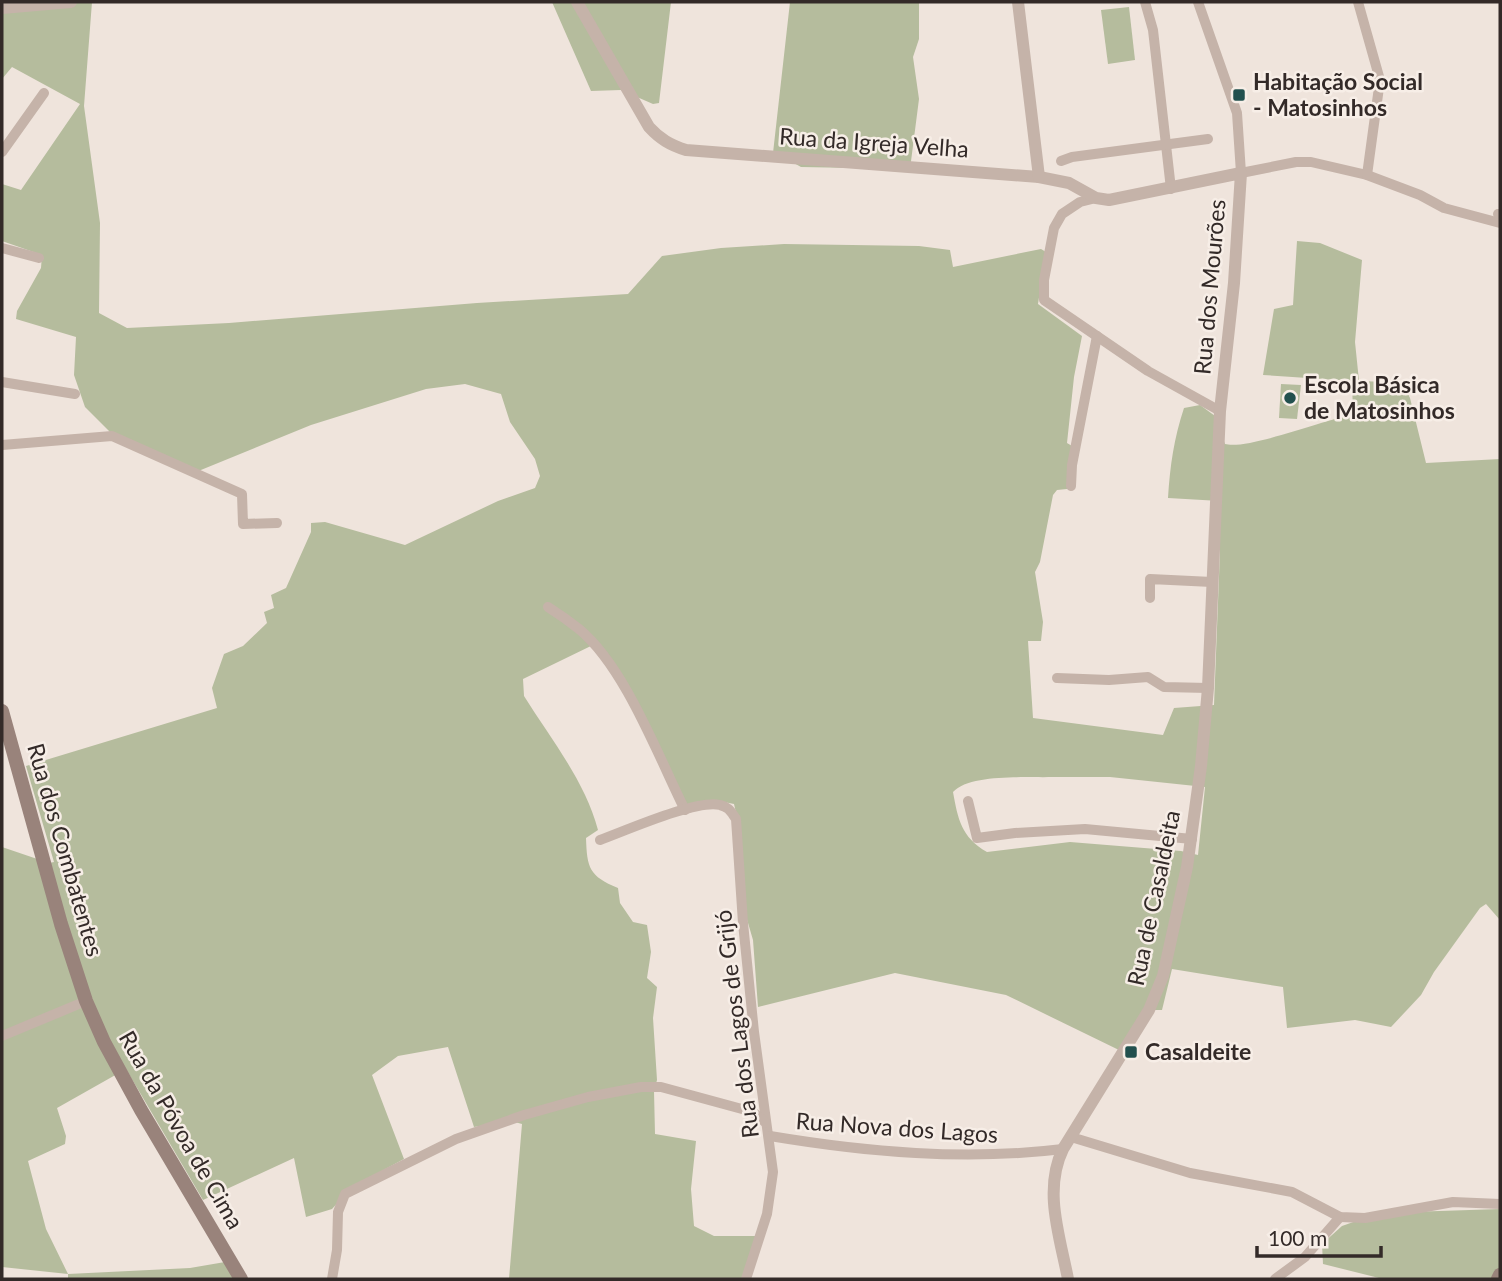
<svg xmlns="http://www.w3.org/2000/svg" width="1502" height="1281" viewBox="0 0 1502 1281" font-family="Lato,sans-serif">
<rect width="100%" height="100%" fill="#efe4dc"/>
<!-- green -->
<g fill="#b5bc9d" fill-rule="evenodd">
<path d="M 2,2 L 92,2 L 84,106 L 100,223 L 99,313 L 127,328 L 229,323 L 477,303 L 628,294 L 662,256 L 721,248 L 784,244 L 919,246 L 950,250 L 953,267 L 1041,249 L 1046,252 L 1038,304 L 1082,336 L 1074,377 L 1067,443 L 1072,446 L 1067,489 L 1057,490 L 1053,495 L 1040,562 L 1035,572 L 1043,622 L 1041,641 L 1028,641 L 1033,718 L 1163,735 L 1174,708 L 1214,705 L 1220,551 L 1220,501 L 1168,498 C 1170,466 1174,438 1184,408 L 1200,405 L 1215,416 L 1225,444 C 1247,450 1325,420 1353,414 L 1352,381 L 1263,375 L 1274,309 L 1293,305 L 1297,241 L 1320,243 L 1362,260 L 1355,342 L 1359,381 L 1387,382 L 1404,386 L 1410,398 L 1426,463 L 1500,459 L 1500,920 L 1486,904 L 1480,908 L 1434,972 L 1421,995 L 1391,1027 L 1355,1020 L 1287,1028 L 1283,987 L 1172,969 L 1162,1010 L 1145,1010 L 1121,1051 L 1006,995 L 895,973 L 758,1007 L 753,940 L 746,916 L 740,830 L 734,804 L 724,802 L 686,805 L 642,715 L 595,644 L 523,679 L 524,696 C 551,739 585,781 598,830 L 586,838 C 587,868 589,876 618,888 L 620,903 L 633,922 L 647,925 L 651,952 L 647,978 L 657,987 L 653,1018 L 657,1080 L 654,1091 L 655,1134 L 696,1141 L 691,1189 L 694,1226 L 714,1236 L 757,1236 L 744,1279 L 509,1279 L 522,1124 L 511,1121 L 474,1127 L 448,1047 L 398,1056 L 372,1075 L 404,1159 L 352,1187 L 332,1209 L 306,1217 L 294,1158 L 203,1200 L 126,1069 L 57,1108 L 66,1136 L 65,1144 L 28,1161 L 46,1229 L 68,1274 L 190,1268 L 225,1262 L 235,1279 L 68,1279 L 68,1274 L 2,1267 L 2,847 L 49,863 L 54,862 L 26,766 L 217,708 L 212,688 L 224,654 L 243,646 L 267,623 L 264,612 L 274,608 L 271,595 L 286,588 L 311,532 L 311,523 L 325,522 L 405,545 L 498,501 L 535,488 L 540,476 L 535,459 L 510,422 L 501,394 L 465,384 L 426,389 L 311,425 L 196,472 L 118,440 L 85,407 L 74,375 L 76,337 L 16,319 L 17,311 L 41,268 L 42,255 L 2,241 L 2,184 L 21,190 L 80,104 L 12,67 L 2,79 ZM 1053,777 L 1110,777 L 1205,787 L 1198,855 L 1181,851 L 1070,842 L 987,852 C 961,837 958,819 953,792 C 970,773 1028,778 1053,777 Z"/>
<polygon points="552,2 671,2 659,103 653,104 621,90 591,91"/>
<polygon points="790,2 919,2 919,39 913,57 919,99 910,169 801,167 778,154 773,153"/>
<polygon points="1129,7 1135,60 1108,64 1101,10"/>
<polygon points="1281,384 1301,385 1297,419 1279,418"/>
<polygon points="1500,1209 1500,1279 1383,1279 1323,1264 1322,1244 1342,1226 1359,1220 1409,1212"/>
</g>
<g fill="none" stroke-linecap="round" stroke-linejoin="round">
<!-- minor -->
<g stroke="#c5b3a9" stroke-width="10">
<polyline points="1145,2 1153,30 1171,189"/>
<polyline points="1198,2 1237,113 1241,173 1296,162 1311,162 1367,175 1420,195 1444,208 1500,223"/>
<polyline points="1358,2 1380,80 1367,175"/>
<polyline points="2,152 44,93"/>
<polyline points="1061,161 1072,157 1208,139"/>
<polyline points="1096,198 1080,202 1062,214 1054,228 1044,280 1044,300 1148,371 1220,411"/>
<polyline points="1498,214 1500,214"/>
<polyline points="2,248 39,258"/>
<polyline points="2,382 75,394"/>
<polyline points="2,445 112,436 242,494 243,524 277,523"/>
<polyline points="1071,486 1072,465 1097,336"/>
<polyline points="1150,598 1150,579 1212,582"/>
<path d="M 548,607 C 559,614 569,621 579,629 C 625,667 658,756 685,810"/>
<polyline points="1057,678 1109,680 1148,677 1164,687 1208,688"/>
<polyline points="968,801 977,838 1015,833 1085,829 1192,839"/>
<path d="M 600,840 C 625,831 697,799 720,805 C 729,807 731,812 736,819 L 743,923 L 754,1032 L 773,1172 L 767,1214 L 746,1279"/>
<polyline points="2,1036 86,1001"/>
<path d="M 770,1136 C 866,1152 965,1161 1063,1149"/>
<polyline points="1071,1137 1190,1173 1292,1192 1340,1217 1365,1218 1453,1202 1500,1204"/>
<polyline points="332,1279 337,1250 338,1212 345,1194 456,1139 524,1115 588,1097 641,1087 661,1087 753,1112 766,1123"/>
<polyline points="1275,1279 1305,1257 1340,1217"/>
</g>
<!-- tertiary -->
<g stroke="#c5b3a9" stroke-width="12">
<path d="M 577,2 L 649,127 C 660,139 670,145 686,150 L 1039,177 L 1069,183 L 1096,198 L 1109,200 L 1241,173 L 1234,283 L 1220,411 L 1208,688 L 1201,766 L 1187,867 L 1163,976 L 1149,1010 L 1063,1149 C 1043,1190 1060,1237 1068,1279"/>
<polyline points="1018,2 1039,177"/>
<polyline points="2,8 71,2"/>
</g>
<!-- secondary -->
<g stroke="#99837b" stroke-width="14">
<polyline points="2,711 61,924 86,1001 104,1042 141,1110 241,1279"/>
<polyline points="1498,1279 1500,1275"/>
</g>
</g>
<!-- markers -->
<g fill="#22504e" stroke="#f7eee7" stroke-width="2.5">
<rect x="1232" y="88" width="14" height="14" rx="3.5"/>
<circle cx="1290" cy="398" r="7"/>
<rect x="1124" y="1045" width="14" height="14" rx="3.5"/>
</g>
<g text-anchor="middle" stroke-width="5" stroke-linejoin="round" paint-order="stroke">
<!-- poi labels -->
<g font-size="23" font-weight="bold" fill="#332a28" stroke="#f7eee7" text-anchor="start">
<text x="1253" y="90">Habitação Social<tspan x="1253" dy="26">- Matosinhos</tspan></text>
<text x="1304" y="393">Escola Básica<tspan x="1304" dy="26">de Matosinhos</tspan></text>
<text x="1145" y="1060">Casaldeite</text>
</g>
<!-- street labels -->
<g font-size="23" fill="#332a28" stroke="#f7eee7">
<text transform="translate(874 143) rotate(4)" y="8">Rua da Igreja Velha</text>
<text transform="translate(1210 287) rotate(-85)" y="8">Rua dos Mourões</text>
<text transform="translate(65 850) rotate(74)" y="8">Rua dos Combatentes</text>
<text transform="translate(1154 898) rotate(-78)" y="8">Rua de Casaldeita</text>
<text transform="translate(737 1024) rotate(-97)" y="8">Rua dos Lagos de Grijó</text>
<text transform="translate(897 1128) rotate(4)" y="8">Rua Nova dos Lagos</text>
<text transform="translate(181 1130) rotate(60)" y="8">Rua da Póvoa de Cima</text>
</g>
</g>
<!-- border -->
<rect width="1502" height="1281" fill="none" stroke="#332a28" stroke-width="7"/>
<!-- scale -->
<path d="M1257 1246v10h124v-10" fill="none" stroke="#332a28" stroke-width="3.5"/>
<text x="1268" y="1246" font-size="21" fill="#332a28" stroke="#f7eee7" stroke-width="5" paint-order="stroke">100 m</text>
</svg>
